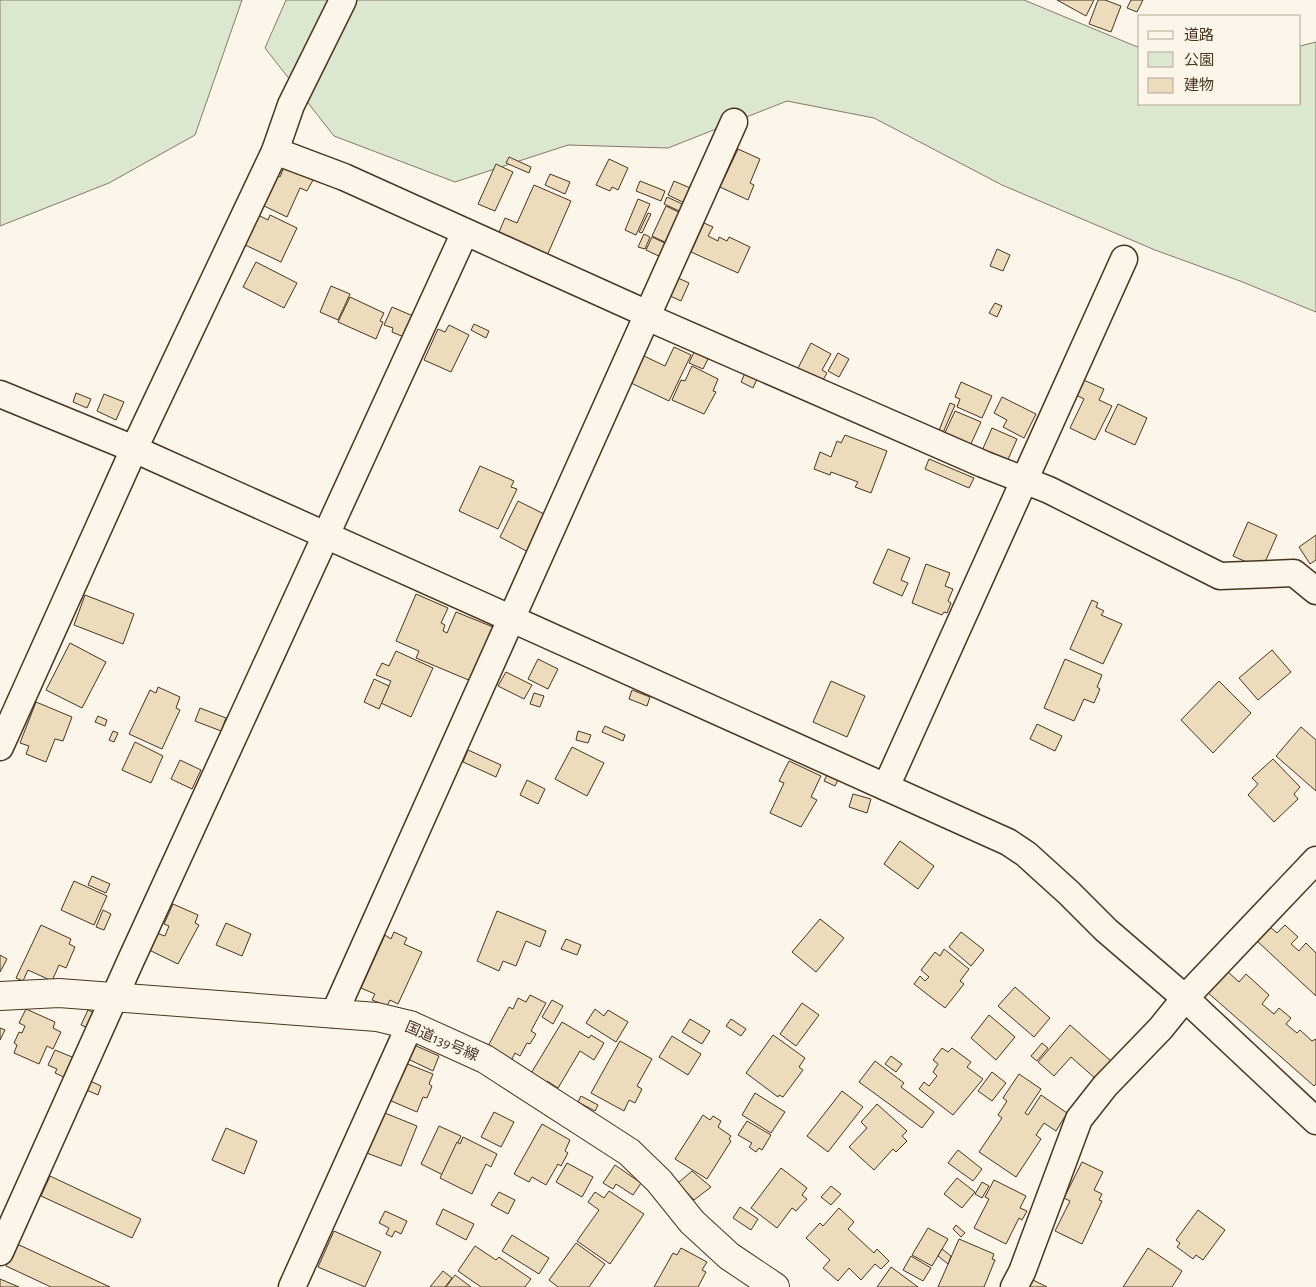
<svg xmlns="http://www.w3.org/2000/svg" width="1316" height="1287" viewBox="0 0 1316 1287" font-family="'Alegreya Sans','Noto Sans JP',sans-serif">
<rect width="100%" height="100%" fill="#fbf6e9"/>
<!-- green -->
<g fill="#dce7d0" stroke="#887966">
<polygon points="0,0 242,0 195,135 109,183 0,226"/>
<polygon points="286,0 1024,0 1140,48 1140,104 1300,104 1300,46 1316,42 1316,312 1240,281 1155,250 1002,185 874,118 787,101 668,148 568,145 455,182 334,136 265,48"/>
</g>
<!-- building -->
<g fill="#ecdcbc" stroke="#4a3520">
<polygon points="1057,0 1094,0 1086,16"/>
<polygon points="1098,0 1105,0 1121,6 1111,32 1089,24"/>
<polygon points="1131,0 1143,0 1137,12 1127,8"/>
<polygon points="738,149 760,159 750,183 754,185 748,200 720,187"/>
<polygon points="509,157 531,167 529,173 506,163"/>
<polygon points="609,159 628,168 618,190 612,187 610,191 596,185"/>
<polygon points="496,164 513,172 495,211 478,204"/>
<polygon points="284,167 313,180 307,191 300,188 287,217 260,204 274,174 280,177"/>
<polygon points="550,174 570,182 565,194 545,185"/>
<polygon points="640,181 665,191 661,201 636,191"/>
<polygon points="674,181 697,191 691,206 668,195"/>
<polygon points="534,185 571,201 546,258 497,237 505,218 517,223"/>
<polygon points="667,197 689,207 686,214 664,204"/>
<polygon points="638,199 650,204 636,235 625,230"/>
<polygon points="666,206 685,215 671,245 652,236"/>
<polygon points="648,213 651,214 642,233 639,232"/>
<polygon points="256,214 268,220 270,215 297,228 281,262 243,244"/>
<polygon points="704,223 713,227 708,236 718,241 719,237 727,241 729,237 750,247 738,273 691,252"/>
<polygon points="644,234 650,237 645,249 638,247"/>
<polygon points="652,237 671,246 665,259 646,250"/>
<polygon points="997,249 1010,255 1003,271 990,266"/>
<polygon points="256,262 297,283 284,308 243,287"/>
<polygon points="676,277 689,283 681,301 668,295"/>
<polygon points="331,286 350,294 338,320 320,312"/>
<polygon points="350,297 384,313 380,321 383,322 376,339 338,322"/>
<polygon points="995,303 1002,306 997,317 989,313"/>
<polygon points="392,307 413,316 404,337 392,332 393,328 384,325"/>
<polygon points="474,324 489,331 486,338 471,330"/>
<polygon points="449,325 469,335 451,372 424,360 438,329 445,332"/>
<polygon points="811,343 831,354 822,370 827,373 820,385 796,372"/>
<polygon points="674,347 691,355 669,401 631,383 644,356 665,366"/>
<polygon points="694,352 708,359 703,369 689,363"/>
<polygon points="838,353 849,359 839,377 828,371"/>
<polygon points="692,366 718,379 713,391 716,392 704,414 672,400 681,380 685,381"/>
<polygon points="745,373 757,379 753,388 741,382"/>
<polygon points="1079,378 1104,389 1099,400 1112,406 1095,440 1070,428 1084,399 1072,393"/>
<polygon points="961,382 992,396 982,418 957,407 960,399 955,397"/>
<polygon points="76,393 91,399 87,408 73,402"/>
<polygon points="104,394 124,402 116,420 97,411"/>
<polygon points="1002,397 1036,414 1024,438 1003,427 1007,420 994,413"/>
<polygon points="950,403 955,405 942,435 938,433"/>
<polygon points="1118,404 1147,418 1135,445 1105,431"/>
<polygon points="955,411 981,422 969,448 943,437"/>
<polygon points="992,428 1017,439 1006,464 981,453"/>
<polygon points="845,435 887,451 871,493 855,487 858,482 831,472 830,475 814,469 820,452 831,457 837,441 841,443"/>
<polygon points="929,459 974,478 969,488 925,469"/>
<polygon points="480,466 514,481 511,487 517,489 498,529 459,511"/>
<polygon points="518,501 548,516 530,553 500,537"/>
<polygon points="1248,522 1277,535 1262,569 1233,556"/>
<polygon points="1316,535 1316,560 1310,564 1299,547"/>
<polygon points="888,549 910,558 901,580 908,583 902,596 873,583"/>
<polygon points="926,564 950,573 945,586 953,589 948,601 951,603 947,613 944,612 942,615 912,603"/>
<polygon points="416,594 448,608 441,623 445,625 443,631 447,633 456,612 493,627 471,681 416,658 419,651 396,641"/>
<polygon points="85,595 134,614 123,644 74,625"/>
<polygon points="1092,600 1098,603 1096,607 1104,611 1101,615 1122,624 1103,664 1070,649"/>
<polygon points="70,643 106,662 82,708 46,690"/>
<polygon points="1272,650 1291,672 1258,700 1239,678"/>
<polygon points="396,651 433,668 411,717 381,703 391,681 376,675 382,663 389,666"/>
<polygon points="538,659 558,669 548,689 528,679"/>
<polygon points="1065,659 1102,675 1097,687 1100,689 1094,703 1084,699 1074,721 1044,708"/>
<polygon points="506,672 532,685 524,699 498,686"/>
<polygon points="374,679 389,686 379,709 364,702"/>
<polygon points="831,681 865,696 847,737 813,722"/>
<polygon points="1219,681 1251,713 1213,753 1181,720"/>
<polygon points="158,687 180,697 176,708 180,710 162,749 129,734 150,690 156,693"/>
<polygon points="632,690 650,697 647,706 629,699"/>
<polygon points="534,693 544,696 540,707 530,704"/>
<polygon points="36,702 72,717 63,741 55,739 46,762 26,754 29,746 20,743"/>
<polygon points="200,708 226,718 221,731 195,721"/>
<polygon points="98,716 107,720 105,726 95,722"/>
<polygon points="1037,724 1062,736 1055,751 1030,739"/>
<polygon points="605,726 625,735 623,741 602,732"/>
<polygon points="1301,727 1316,740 1316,791 1276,756"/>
<polygon points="113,731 118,733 114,742 109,740"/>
<polygon points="578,731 591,735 588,743 576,740"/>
<polygon points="135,742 163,756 151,783 122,770"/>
<polygon points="572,747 604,763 587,796 555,779"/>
<polygon points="468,750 501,765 496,777 463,762"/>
<polygon points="1273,759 1300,787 1294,794 1298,799 1274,822 1248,795 1258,784 1252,778"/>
<polygon points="180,760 201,770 192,789 171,779"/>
<polygon points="789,761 821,776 811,797 817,800 801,827 770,813 784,783 779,781"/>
<polygon points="827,775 838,780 835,786 824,781"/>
<polygon points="527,780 545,789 538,804 520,795"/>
<polygon points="853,794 871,799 867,813 849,807"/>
<polygon points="900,841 934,866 918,889 884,864"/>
<polygon points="92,876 110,884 106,893 88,885"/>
<polygon points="74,881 107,896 94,925 61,910"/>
<polygon points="173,904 198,915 195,923 199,925 178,964 149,950 156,933 165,936 169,926 164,924"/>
<polygon points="103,910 111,914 104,930 96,927"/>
<polygon points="497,911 546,931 540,947 526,941 516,966 503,961 499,971 477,961"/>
<polygon points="820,919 844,938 816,972 792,952"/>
<polygon points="226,923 251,934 242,956 216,945"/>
<polygon points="41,925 71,939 69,944 75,947 66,968 59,965 52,981 28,970 23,981 16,978"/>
<polygon points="1285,925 1298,937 1291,944 1299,951 1306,943 1316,953 1316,996 1256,940 1269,926 1277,933"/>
<polygon points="394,932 407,938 404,944 422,952 398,1004 390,1000 387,1006 372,1000 375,994 361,988 385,935 391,939"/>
<polygon points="961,932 984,950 971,966 949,947"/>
<polygon points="566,939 581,945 577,955 561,949"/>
<polygon points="944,949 969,969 960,981 964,984 945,1008 914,984 920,976 925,981 929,977 921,970 935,952 940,956"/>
<polygon points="0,955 7,959 0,972"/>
<polygon points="1226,970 1239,982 1246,974 1269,995 1262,1004 1274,1014 1279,1008 1291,1018 1286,1024 1297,1033 1300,1030 1312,1041 1316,1039 1316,1084 1314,1086 1206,991"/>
<polygon points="1015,987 1050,1018 1034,1037 998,1006"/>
<polygon points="530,995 546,1003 531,1031 536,1034 530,1044 527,1043 520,1056 515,1053 511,1061 487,1048 509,1007 513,1009 518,998 526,1002"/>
<polygon points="552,1000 563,1006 553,1024 542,1017"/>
<polygon points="802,1003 819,1015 796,1046 780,1034"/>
<polygon points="26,1009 55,1022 53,1028 61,1032 53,1049 47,1046 39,1064 14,1053 17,1045 14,1043 19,1032 22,1033 25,1026 19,1023"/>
<polygon points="595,1009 604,1016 608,1010 628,1022 616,1042 586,1023"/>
<polygon points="88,1010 97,1014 90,1029 81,1025"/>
<polygon points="989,1015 1015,1037 996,1060 971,1038"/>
<polygon points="690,1019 710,1031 702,1044 682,1032"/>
<polygon points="731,1019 746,1029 741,1036 726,1026"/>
<polygon points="562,1022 589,1038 591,1035 604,1043 594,1060 580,1051 558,1088 547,1081 545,1084 530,1075"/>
<polygon points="1070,1025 1111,1061 1096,1079 1071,1057 1054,1076 1038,1062"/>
<polygon points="0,1028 5,1030 0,1040"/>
<polygon points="773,1035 805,1058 799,1067 803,1070 783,1097 779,1095 778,1097 746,1073"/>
<polygon points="672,1036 701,1054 688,1075 659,1057"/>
<polygon points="620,1041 652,1059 637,1086 642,1089 635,1103 629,1100 624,1111 591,1093"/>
<polygon points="1042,1043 1048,1048 1037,1061 1031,1056"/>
<polygon points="414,1045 439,1056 433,1071 408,1059"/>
<polygon points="942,1048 948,1052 952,1048 971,1062 967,1067 983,1079 953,1115 919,1089 924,1082 929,1086 937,1076 933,1072 938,1064 933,1060"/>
<polygon points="55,1050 77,1059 68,1079 55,1073 57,1069 48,1065"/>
<polygon points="891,1056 902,1064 896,1072 885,1064"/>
<polygon points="875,1061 904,1083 901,1087 934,1112 922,1128 859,1082"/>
<polygon points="405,1063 433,1074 429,1084 432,1086 427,1098 423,1097 417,1112 389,1100"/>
<polygon points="992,1072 1006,1083 992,1101 978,1091"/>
<polygon points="1019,1074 1041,1089 1025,1113 1028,1115 1041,1095 1067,1113 1056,1131 1044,1123 1036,1135 1041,1139 1016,1177 979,1152 1002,1118 998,1115 1007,1101 1003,1098"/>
<polygon points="88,1080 101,1086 98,1095 84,1089"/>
<polygon points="842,1091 863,1107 828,1152 807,1136"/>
<polygon points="755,1093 785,1112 771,1133 742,1115"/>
<polygon points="581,1096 598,1105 595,1111 578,1102"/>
<polygon points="877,1104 907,1131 902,1136 907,1141 896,1152 893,1149 874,1170 849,1147 867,1128 861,1122"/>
<polygon points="380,1111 417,1126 401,1166 364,1152"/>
<polygon points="494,1112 514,1122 501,1147 481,1137"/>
<polygon points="703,1115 710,1120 713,1116 721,1121 718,1127 731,1136 729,1139 731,1141 707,1179 675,1159"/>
<polygon points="747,1121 771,1135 762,1150 759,1148 756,1152 749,1147 752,1143 738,1135"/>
<polygon points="542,1124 570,1140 565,1151 568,1153 561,1166 558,1164 546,1185 532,1177 529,1182 514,1174"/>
<polygon points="439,1126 461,1136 443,1175 421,1164"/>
<polygon points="226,1128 257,1141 244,1174 212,1160"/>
<polygon points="463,1137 497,1154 491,1167 486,1164 472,1194 440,1178 457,1142 460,1144"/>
<polygon points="958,1150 982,1169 973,1181 948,1163"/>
<polygon points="1082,1162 1103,1172 1094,1190 1102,1194 1099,1200 1102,1201 1082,1244 1055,1231 1070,1201 1064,1198"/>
<polygon points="567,1163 593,1177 582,1197 556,1182"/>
<polygon points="615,1165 641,1183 633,1195 616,1184 613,1189 603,1183"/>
<polygon points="781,1168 807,1188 802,1195 807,1199 796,1211 792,1208 777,1228 751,1208"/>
<polygon points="692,1171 711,1187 694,1200 678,1183"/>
<polygon points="50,1176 141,1219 132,1238 41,1196"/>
<polygon points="957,1178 975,1192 962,1208 944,1194"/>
<polygon points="994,1180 1026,1196 1020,1208 1027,1211 1022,1220 1019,1218 1006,1244 974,1228 989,1199 985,1197"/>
<polygon points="982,1182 989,1186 982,1198 975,1194"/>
<polygon points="831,1186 841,1194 831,1205 821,1197"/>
<polygon points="609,1191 644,1214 610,1264 577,1241 599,1210 588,1202 595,1192 604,1198"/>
<polygon points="499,1192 515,1200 508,1214 491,1205"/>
<polygon points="740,1207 758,1219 751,1230 733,1218"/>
<polygon points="839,1208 854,1222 848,1229 874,1253 877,1249 889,1261 881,1269 875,1264 861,1280 849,1268 838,1281 823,1268 830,1260 806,1238 820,1223 823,1226"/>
<polygon points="443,1209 474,1224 466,1240 436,1224"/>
<polygon points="1198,1210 1225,1230 1203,1260 1196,1255 1193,1259 1177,1247 1180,1243 1176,1240"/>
<polygon points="385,1211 407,1221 401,1234 395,1231 392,1237 386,1234 389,1228 379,1223"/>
<polygon points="956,1225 965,1233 961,1237 953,1229"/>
<polygon points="928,1228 948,1239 932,1266 912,1255"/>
<polygon points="334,1231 381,1252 365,1287 318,1267"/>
<polygon points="512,1235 549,1258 539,1274 502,1251"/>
<polygon points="959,1239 994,1254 992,1259 995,1260 984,1287 938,1287"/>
<polygon points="576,1243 605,1264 589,1287 558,1287 549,1280"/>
<polygon points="17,1244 110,1287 51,1287 6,1266"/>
<polygon points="475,1246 496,1260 499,1257 531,1279 525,1287 481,1287 458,1271"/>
<polygon points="681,1248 707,1262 702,1270 706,1272 698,1287 654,1287 673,1253 677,1255"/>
<polygon points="1148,1248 1182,1271 1172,1287 1123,1287"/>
<polygon points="942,1249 951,1256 948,1264 938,1256"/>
<polygon points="911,1256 931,1268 923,1281 903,1270"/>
<polygon points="891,1267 918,1287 877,1287"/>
<polygon points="443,1271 452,1278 445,1287 430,1287"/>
<polygon points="455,1275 471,1287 446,1287"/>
<polygon points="1029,1278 1047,1287 1025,1287"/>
<polygon points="0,1279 19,1287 0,1287"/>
</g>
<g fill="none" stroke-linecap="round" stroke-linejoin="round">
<defs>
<g id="minor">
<polyline points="275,151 344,177 641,311 647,317 983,464 1049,490 1220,576 1294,573 1316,591"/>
<polyline points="0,394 134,449 1008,842 1026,854 1069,893 1106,930 1185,998 1316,1121"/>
<polyline points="0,747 134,449 275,151 291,105 343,0"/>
<polyline points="886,787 1124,259"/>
<polyline points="334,1014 734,122"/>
<polyline points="0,1252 131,960 465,232"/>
<polyline points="292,1287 410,1025"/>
<polyline points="1014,1287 1022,1272 1079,1119 1105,1086 1161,1028 1185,998 1316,860"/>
</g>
<polyline id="highway" points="0,996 59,993 377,1017 410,1025 485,1059 629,1152 659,1181 692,1222 729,1256 775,1287"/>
</defs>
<!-- minor casing -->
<use href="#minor" stroke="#4a3520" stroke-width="29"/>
<!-- highway casing -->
<use href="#highway" stroke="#4a3520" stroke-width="30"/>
<!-- minor -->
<use href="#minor" stroke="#fbf6e9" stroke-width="26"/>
<!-- highway -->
<use href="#highway" stroke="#fbf6e9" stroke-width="28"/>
</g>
<g text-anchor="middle" stroke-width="4" stroke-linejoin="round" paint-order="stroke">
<!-- street labels -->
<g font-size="15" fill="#4a3520" stroke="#fbf6e9">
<text transform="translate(442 1041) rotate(23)" y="5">国道139号線</text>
</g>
</g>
<!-- legend -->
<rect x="1138" y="15" width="162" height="90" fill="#fbf6e9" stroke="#b4a999"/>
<rect x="1148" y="31" width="25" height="8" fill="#fbf6e9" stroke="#b4a999"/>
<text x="1184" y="40" font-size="15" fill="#4a3520">道路</text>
<rect x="1148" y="52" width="25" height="15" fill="#dce7d0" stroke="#b4a999"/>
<text x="1184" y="65" font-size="15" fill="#4a3520">公園</text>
<rect x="1148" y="78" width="25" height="15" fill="#ecdcbc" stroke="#b4a999"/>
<text x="1184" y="90" font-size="15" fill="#4a3520">建物</text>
</svg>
